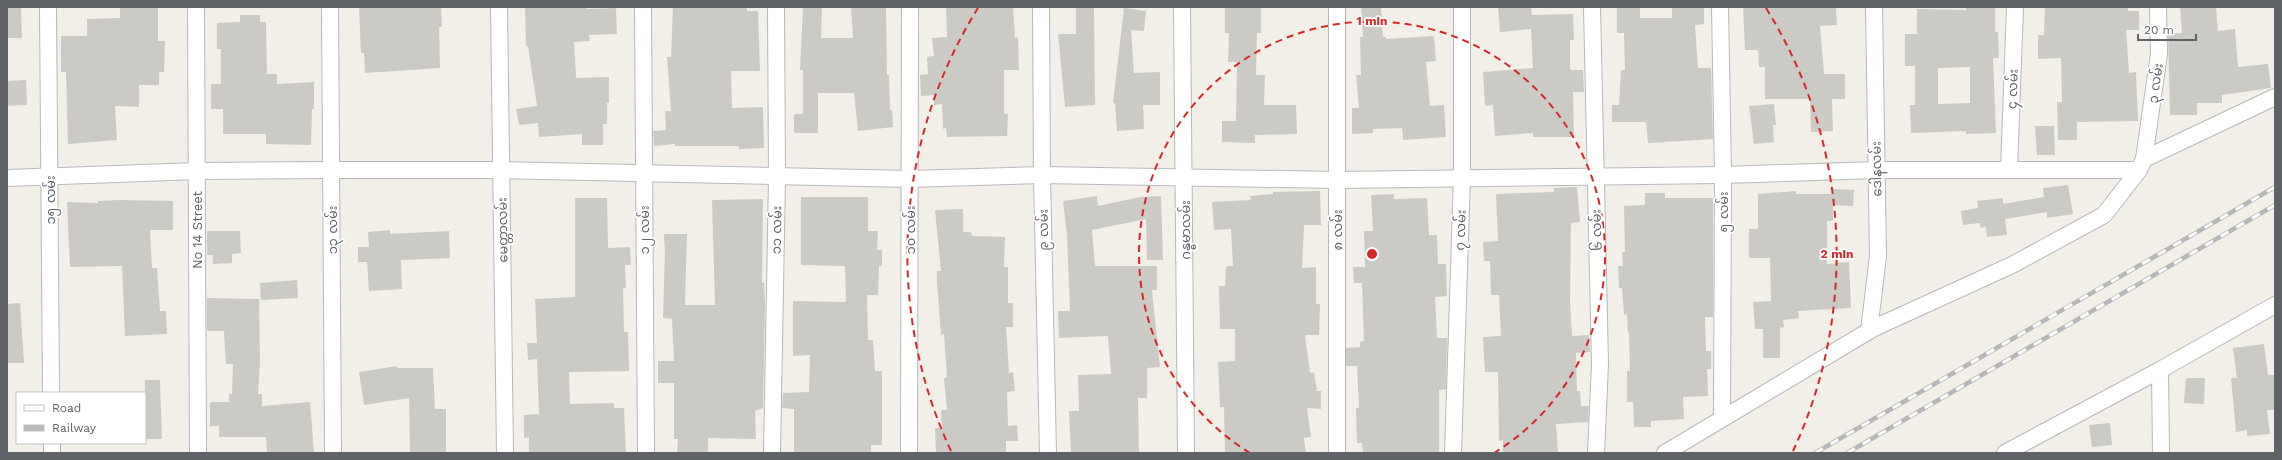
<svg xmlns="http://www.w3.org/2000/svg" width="2282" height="460" viewBox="0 0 2282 460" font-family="'Work Sans','Noto Sans Myanmar',sans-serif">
<rect width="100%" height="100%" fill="#f1efe8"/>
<!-- building -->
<g fill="#cccac5" fill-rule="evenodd">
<polygon points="7,7 21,7 22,38 7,38"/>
<polygon points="120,7 158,7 158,41 165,41 164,72 159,72 159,85 139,85 139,107 115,106 117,140 68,144 66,72 61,72 61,36 87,36 87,19 120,18"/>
<polygon points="359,7 441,7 442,27 439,27 440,68 365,73 364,53 361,53"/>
<polygon points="525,7 586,7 587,9 616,8 617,34 589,35 590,41 574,42 576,78 609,77 609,103 607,103 607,124 603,124 603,145 582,145 582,134 539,137 538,123 519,125 516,109 537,106 528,46 526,46"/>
<polygon points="673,7 747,7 747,11 758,11 760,71 731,71 732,108 763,107 764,148 739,149 739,146 675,146 675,144 654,146 653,131 666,130 665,111 671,111 667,57 671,57"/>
<polygon points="803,7 822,7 821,38 853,38 851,7 886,7 887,75 889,75 890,110 892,110 893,127 858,131 854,93 818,93 818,133 794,133 794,114 803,114 803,70 800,70"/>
<polygon points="946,7 1013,7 1015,38 1018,37 1019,70 1004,70 1004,114 1008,114 1007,136 947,137 946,128 943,129 942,104 934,105 934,95 921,96 920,75 928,74 927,57 934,56 932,38 947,37"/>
<polygon points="1076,7 1094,7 1095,105 1065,107 1058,34 1076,34"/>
<polygon points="1225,7 1261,7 1261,33 1257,33 1256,75 1265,75 1264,105 1296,105 1297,134 1255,135 1255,143 1222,142 1222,121 1236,121 1237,62 1228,62 1229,33 1225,33"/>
<polygon points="1361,7 1381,7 1383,37 1386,37 1386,39 1434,36 1436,61 1426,62 1430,106 1444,105 1446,137 1403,140 1402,128 1373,129 1373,133 1352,134 1352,108 1359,108 1356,75 1361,75 1360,37 1363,37"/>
<polygon points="1498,7 1531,7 1532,15 1573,14 1574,40 1570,40 1570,70 1583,70 1584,92 1573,92 1574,137 1533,137 1533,133 1495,136 1493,105 1485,106 1483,72 1533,68 1531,29 1500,32"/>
<polygon points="1617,7 1640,7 1640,18 1672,18 1672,7 1704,7 1704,24 1695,25 1698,68 1711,68 1713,139 1648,143 1646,122 1612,122 1612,105 1619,105 1621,70 1625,70 1624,33 1617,33"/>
<polygon points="1743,7 1836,7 1837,25 1820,26 1824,74 1845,74 1845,99 1832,99 1833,131 1811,132 1810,99 1765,99 1765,67 1759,67 1758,50 1745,50"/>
<path d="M 1966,7 L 1995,7 L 1995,32 L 1998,32 L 1999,58 L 1993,58 L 1996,133 L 1966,134 L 1966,131 L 1911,133 L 1910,105 L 1915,105 L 1915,66 L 1905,66 L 1905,34 L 1917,34 L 1917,9 L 1966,10 ZM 1970,67 L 1970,103 L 1938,104 L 1938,68 Z"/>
<polygon points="2045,7 2128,7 2128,11 2139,11 2139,30 2126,30 2129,73 2136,72 2138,121 2077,122 2077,140 2058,140 2057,102 2062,102 2061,58 2038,59 2038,35 2044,35"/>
<polygon points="2180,7 2216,7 2218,31 2235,29 2238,67 2268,64 2271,88 2222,95 2222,103 2197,103 2197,115 2170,115 2168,34 2182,33"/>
<polygon points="1124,8 1146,11 1144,31 1131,30 1134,73 1160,72 1160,105 1143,105 1144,129 1117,131 1115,103 1113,103"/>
<polygon points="240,15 260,15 260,22 266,22 267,74 277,74 277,84 314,82 314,109 312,109 311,145 266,144 266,134 223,134 223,109 211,109 211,84 221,84 221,49 217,49 217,23 240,22"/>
<polygon points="26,80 27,105 7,106 7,81"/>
<polygon points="1774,104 1776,125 1773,125 1774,142 1754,144 1749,106"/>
<polygon points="2035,126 2054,126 2055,155 2037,155"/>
<polygon points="2068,185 2073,214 2047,218 2047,212 2005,219 2007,235 1987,237 1986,227 1980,228 1980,223 1963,225 1961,211 1978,208 1977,201 2003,198 2003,204 2044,197 2043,188"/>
<polygon points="1577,187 1580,222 1571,223 1570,302 1572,336 1589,335 1590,352 1576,353 1577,391 1580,391 1581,406 1589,406 1588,422 1556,424 1558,453 1503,453 1503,440 1499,441 1498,372 1485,372 1483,337 1501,336 1499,295 1491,295 1490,261 1484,261 1483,242 1498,241 1496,194 1554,192 1554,188"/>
<polygon points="1833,189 1854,190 1853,206 1833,205 1833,221 1827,221 1827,264 1849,262 1851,308 1798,311 1799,318 1783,320 1784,327 1780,328 1780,358 1763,358 1763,329 1755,329 1753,302 1771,301 1770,258 1749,258 1749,229 1758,229 1758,194 1796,191 1796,194 1833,194"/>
<polygon points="1320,191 1321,225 1304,225 1302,268 1316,267 1316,304 1320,304 1319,335 1305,335 1310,373 1314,372 1317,391 1321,391 1321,409 1307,408 1311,437 1304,438 1306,453 1225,453 1224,407 1220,407 1218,362 1235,361 1235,329 1220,329 1219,286 1225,286 1226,266 1233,266 1231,229 1214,230 1212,202 1251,200 1250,196 1273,194 1273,192"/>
<polygon points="1645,193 1665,193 1665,198 1713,198 1713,317 1705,317 1706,351 1711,351 1711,369 1707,369 1708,396 1683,397 1684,419 1651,421 1651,427 1634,427 1633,402 1627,402 1627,371 1630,371 1629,333 1628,333 1627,314 1624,315 1622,288 1619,288 1618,266 1623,266 1622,252 1625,252 1624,206 1645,205"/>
<polygon points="1394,194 1394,199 1427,198 1429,235 1437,235 1438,264 1446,264 1447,296 1435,297 1437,338 1447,338 1446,389 1439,390 1439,453 1363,453 1362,443 1357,443 1356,408 1359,408 1357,366 1346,366 1346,348 1360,347 1360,342 1364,341 1362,283 1354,283 1353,267 1365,267 1364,231 1373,231 1371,195"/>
<polygon points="1097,196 1098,206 1140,197 1161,196 1163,260 1147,260 1146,219 1092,230 1095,266 1157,266 1157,290 1152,290 1160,367 1147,368 1147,398 1138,398 1139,453 1071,453 1069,411 1079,411 1078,375 1111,374 1108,336 1059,338 1058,311 1070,311 1067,235 1063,201"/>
<polygon points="801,197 868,197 868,231 878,231 877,250 882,250 882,266 879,266 878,295 867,295 868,340 873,340 875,371 882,371 882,445 871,445 871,453 794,453 794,409 782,408 783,393 809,392 810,355 793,356 793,301 846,302 845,266 801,265"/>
<polygon points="575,198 607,198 608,248 630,247 631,265 625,265 626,288 623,288 624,332 628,332 629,371 569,372 570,404 614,403 614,408 624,408 626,453 529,453 529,437 524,438 524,415 539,414 537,359 528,360 527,343 537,343 535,299 575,297"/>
<polygon points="763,199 762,283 764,283 765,305 763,408 755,411 756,439 708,438 708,453 677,453 678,439 674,439 674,383 658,383 658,361 674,361 672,319 663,318 665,251 664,234 687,234 685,305 715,305 712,200"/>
<polygon points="119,200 173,201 173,230 150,230 152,268 157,268 160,311 166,311 167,334 125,336 122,266 70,267 67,202 98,203 98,201"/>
<polygon points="963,209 963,232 971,232 972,236 1005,237 1004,267 1008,267 1008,303 1013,303 1013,327 1006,327 1009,373 1013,372 1015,391 1007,392 1008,426 1017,425 1018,441 1006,441 1006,453 936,453 935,428 942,428 941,410 947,410 944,378 947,377 944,334 941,335 937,282 937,271 941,271 935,210"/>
<polygon points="390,230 390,234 449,231 450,258 401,260 402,289 369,291 367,262 358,262 358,247 369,247 368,232"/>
<polygon points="207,231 240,231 241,253 232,254 232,263 213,264 213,255 207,255"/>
<polygon points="297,280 298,298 261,300 260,283"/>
<polygon points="207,298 259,299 260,362 258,394 262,394 262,406 310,402 314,453 267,453 266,437 219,437 219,426 210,426 210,402 229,402 229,394 232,394 233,364 226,364 224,331 207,331"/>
<polygon points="20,303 24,363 7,363 7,304"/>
<polygon points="2264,344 2268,375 2275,375 2275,410 2267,410 2270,434 2247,436 2247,430 2236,432 2231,378 2237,378 2233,348"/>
<polygon points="397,366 397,368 433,368 435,409 446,409 446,453 410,453 409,398 364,405 359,372"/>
<polygon points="2186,378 2205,378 2204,404 2184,403"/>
<polygon points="145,380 160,380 162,439 145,439"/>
<polygon points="2110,423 2112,445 2092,447 2089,425"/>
</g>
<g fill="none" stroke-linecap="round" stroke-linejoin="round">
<defs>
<g id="minor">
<polyline points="48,7 51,393"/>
<polyline points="196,7 198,453"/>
<polyline points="330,7 333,453"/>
<polyline points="499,7 505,453"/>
<polyline points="643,7 646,453"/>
<polyline points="1041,7 1042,175 1048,453"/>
<polyline points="1182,7 1186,453"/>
<polyline points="1337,7 1337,453"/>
<polyline points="1592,7 1600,364 1596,453"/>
<polyline points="1720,7 1723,175 1722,418"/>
<polyline points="2144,159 2275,97"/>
<polyline points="2009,170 2015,7"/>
<polyline points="7,178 197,171 331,170 501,170 910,179 1042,175 1337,180 1723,175 1875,170 2139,170"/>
<polyline points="1869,331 1878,256 1874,7"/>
<polyline points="2160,370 2161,453"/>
<polyline points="52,443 52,453"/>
<polyline points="772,453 777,178 776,7"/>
<polyline points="909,453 910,7"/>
<polyline points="1453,453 1462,177 1462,7"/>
<polyline points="1665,453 1874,328 2012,265 2104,215 2139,170 2144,159 2159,54 2158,7"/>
<polyline points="2005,453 2160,370 2275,305"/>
</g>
</defs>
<!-- minor casing -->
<use href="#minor" stroke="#b5b8bc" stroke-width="18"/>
<!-- minor -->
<use href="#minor" stroke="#fff" stroke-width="16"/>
<defs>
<g id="rail">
<polyline points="1815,453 2275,187"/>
<polyline points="1847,453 2275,205"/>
</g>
</defs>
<!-- rail casing -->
<use href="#rail" stroke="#b6b7b8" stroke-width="4.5"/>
<!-- rail -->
<use href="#rail" stroke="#fff" stroke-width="3" stroke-dasharray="9" stroke-linecap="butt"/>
</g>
<!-- distance rings -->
<g fill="none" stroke="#d62828" stroke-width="2" stroke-dasharray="7 5">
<path d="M1250 453A233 233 0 1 1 1494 453"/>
<path d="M951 451A465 465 0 0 1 978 8M1766 8A465 465 0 0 1 1793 451"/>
</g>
<g text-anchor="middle" stroke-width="3.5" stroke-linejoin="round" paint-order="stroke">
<!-- street labels -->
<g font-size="13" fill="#5f6368" stroke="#fff">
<text transform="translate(2155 83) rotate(-82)" y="5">၃ လမ်း</text>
<text transform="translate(2012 89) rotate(-88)" y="5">၄ လမ်း</text>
<text transform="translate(1876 169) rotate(-91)" y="5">ဒေါနလမ်း</text>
<text transform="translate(50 200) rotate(-90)" y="5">၁၅ လမ်း</text>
<text transform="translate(1723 212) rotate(-90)" y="5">၅ လမ်း</text>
<text transform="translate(197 230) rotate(-90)" y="5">No 14 Street</text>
<text transform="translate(332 230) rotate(-90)" y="5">၁၃ လမ်း</text>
<text transform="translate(502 230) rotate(-91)" y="5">မေတ္တာလမ်း</text>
<text transform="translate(644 230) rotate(-90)" y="5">၁၂ လမ်း</text>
<text transform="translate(776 230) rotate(-89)" y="5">၁၁ လမ်း</text>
<text transform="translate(910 230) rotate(-90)" y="5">၁၀ လမ်း</text>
<text transform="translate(1043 230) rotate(-91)" y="5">၉ လမ်း</text>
<text transform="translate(1185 230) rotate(-90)" y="5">ဂန္ဓမာလမ်း</text>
<text transform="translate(1337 230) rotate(-90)" y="5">၈ လမ်း</text>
<text transform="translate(1460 230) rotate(-88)" y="5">၇ လမ်း</text>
<text transform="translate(1596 230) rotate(-92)" y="5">၆ လမ်း</text>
</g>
</g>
<circle cx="1372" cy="254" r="6" fill="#d62828" stroke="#fff" stroke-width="2"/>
<g font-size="12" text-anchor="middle" font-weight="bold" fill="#d62828" stroke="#fff" stroke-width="3.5" stroke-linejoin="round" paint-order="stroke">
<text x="1372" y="25">1 min</text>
<text x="1837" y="258">2 min</text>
</g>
<!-- border -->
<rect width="2282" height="460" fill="none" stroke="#5f6368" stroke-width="16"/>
<!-- legend -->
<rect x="16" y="392" width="130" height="52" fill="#ffffff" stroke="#bfc1c3"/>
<rect x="24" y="405" width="20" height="6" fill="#ffffff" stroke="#bfc1c3"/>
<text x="52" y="412" font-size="12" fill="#5f6368">Road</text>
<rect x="24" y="425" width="20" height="6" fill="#b6b7b8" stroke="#bfc1c3"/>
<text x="52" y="432" font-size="12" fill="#5f6368">Railway</text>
<!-- scale -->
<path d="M2138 34v6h58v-6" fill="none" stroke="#5f6368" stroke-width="2"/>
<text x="2144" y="34" font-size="12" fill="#5f6368" stroke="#ffffff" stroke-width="3" paint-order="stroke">20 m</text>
</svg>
